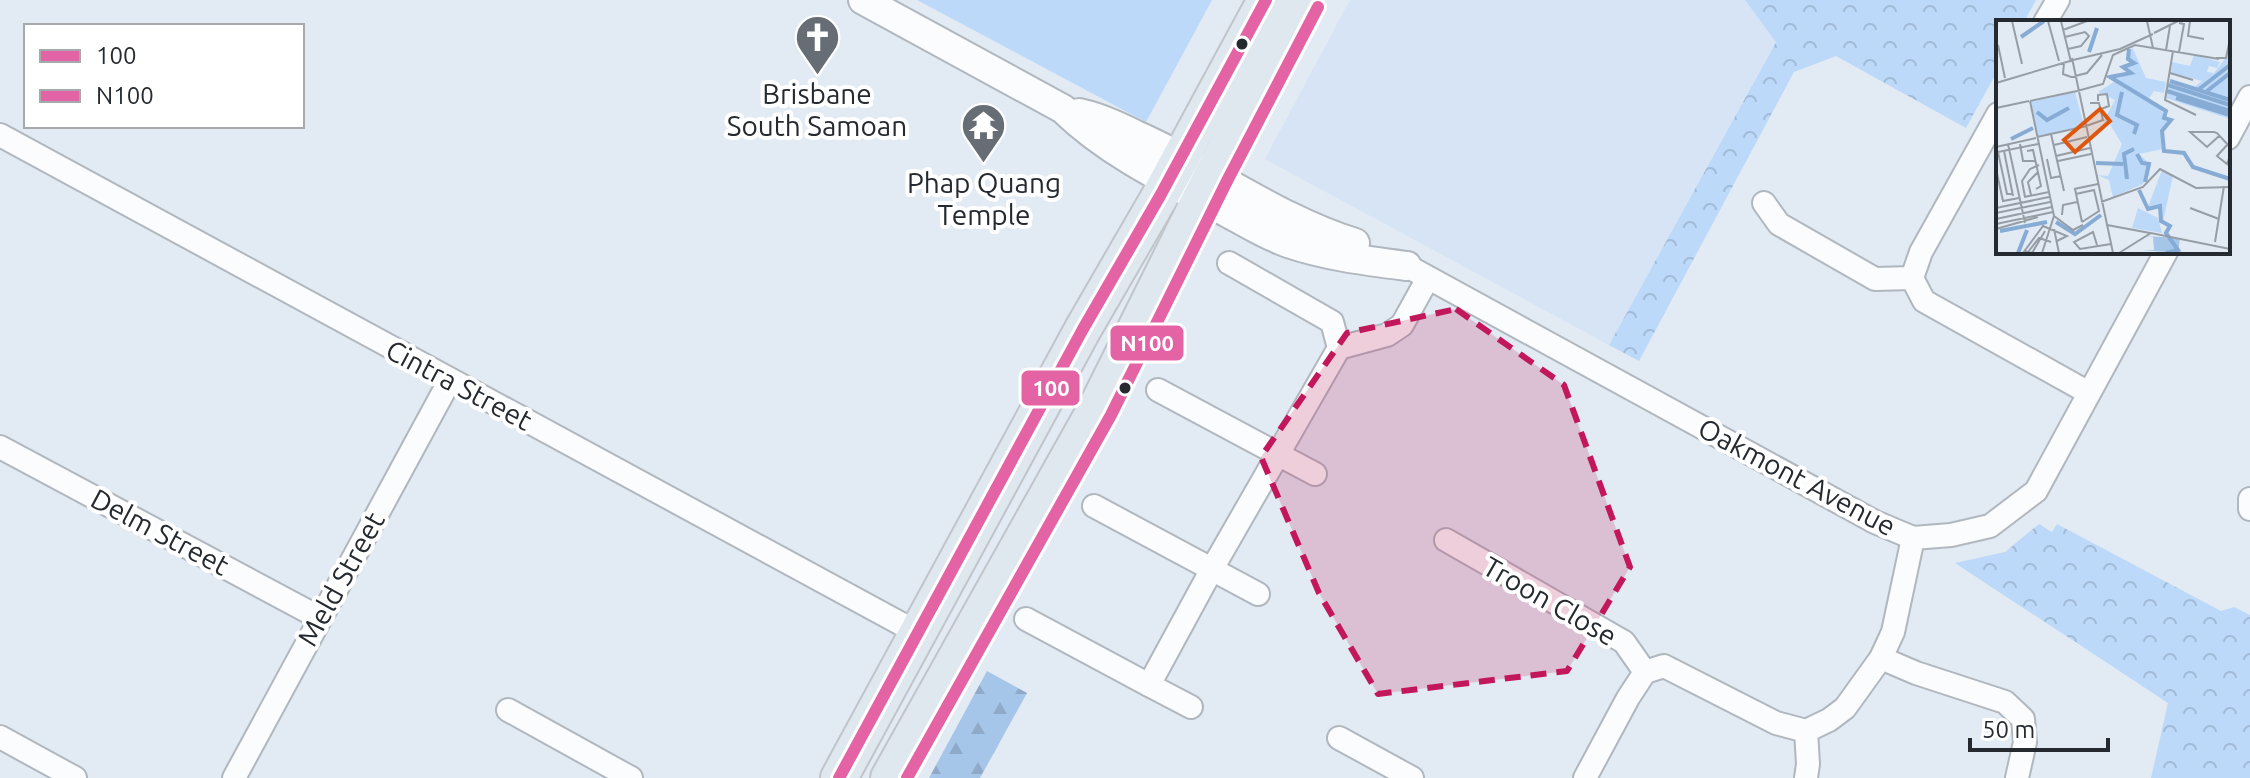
<svg xmlns="http://www.w3.org/2000/svg" width="2250" height="778" viewBox="0 0 2250 778" font-family="Ubuntu,sans-serif">
<defs>
<pattern id="forest-firs" width="22" height="20" patternUnits="userSpaceOnUse" patternTransform="scale(2)"><rect width="22" height="20" fill="#a6c6e9"/><path d="M5 1l3.5 6h-7zM16 11l3.5 6h-7z" fill="#8faac8"/></pattern>
<pattern id="park-crowns" width="20" height="18" patternUnits="userSpaceOnUse" patternTransform="scale(2)"><rect width="20" height="18" fill="#bcd9f9"/><path d="M2 6a3 3 0 1 1 6 0M12 15a3 3 0 1 1 6 0" fill="none" stroke="#a1bad6"/></pattern>
</defs>
<rect width="100%" height="100%" fill="#e2eaf3"/>
<!-- built -->
<polygon fill="#d6e4f5" points="1350,0 1745,0 1776,41 1609,345 1265,159"/>
<!-- grass -->
<polygon fill="#bcd9f9" points="917,0 1212,0 1146,122"/>
<!-- forest -->
<polygon fill="url(#forest-firs)" points="987,671 1027,693 980,778 929,778"/>
<!-- park -->
<g fill="url(#park-crowns)">
<polygon points="1745,0 2036,0 2024,22 1998,22 1998,70 1966,128 1836,56 1794,72 1639,361 1609,345 1776,42"/>
<polygon points="2039,524 2052,532 2057,524 2221,611 2234,607 2250,615 2250,778 2151,778 2168,703 1955,563 2005,552"/>
</g>
<g fill="none" stroke-linecap="round" stroke-linejoin="round">
<defs>
<g id="minor">
<polyline points="2045,22 2058,0"/>
<polyline points="1998,114 1921,252 1912,278 1924,301 2089,393"/>
<polyline points="0,135 918,633"/>
<polyline points="2228,138 2250,97"/>
<polyline points="1764,203 1779,224 1875,279 1912,278"/>
<polyline points="1407,266 1875,522 1913,538 1951,535 1990,526 2036,491 2166,252"/>
<polyline points="1339,348 1387,335 1402,325 1428,278"/>
<polyline points="1158,390 1315,474"/>
<polyline points="0,447 320,618"/>
<polyline points="2250,499 2250,509"/>
<polyline points="1094,506 1258,594"/>
<polyline points="1446,540 1624,642 1645,672"/>
<polyline points="1026,619 1149,685 1212,569 1339,348 1332,322 1229,263"/>
<polyline points="1881,658 1916,673 2005,702 2023,719 2025,742 2017,778"/>
<polyline points="1149,685 1191,707"/>
<polyline points="508,710 631,778"/>
<polyline points="1806,731 1808,764 1806,778"/>
<polyline points="0,737 75,778"/>
<polyline points="1339,738 1412,778"/>
<polyline points="234,778 450,380"/>
<polyline points="1585,778 1628,698 1645,672 1664,666 1776,723 1806,731 1829,720 1845,708 1881,658 1893,632 1913,538"/>
</g>
<g id="tertiary">
<path d="M 863,0 L 1063,109 C 1109,154 1171,183 1228,213 C 1247,223 1266,235 1288,243 C 1326,256 1367,261 1407,266"/>
<path d="M 1079,113 C 1099,117 1118,126 1136,135 C 1211,168 1277,219 1355,243"/>
</g>
<g id="primary">
<polyline points="839,778 1083,329 1160,196 1266,0"/>
<polyline points="889,778 1097,407 1213,174 1304,0"/>
</g>
</defs>
<!-- minor casing -->
<use href="#minor" stroke="#b0b7be" stroke-width="26"/>
<!-- tertiary casing -->
<use href="#tertiary" stroke="#b0b7be" stroke-width="32"/>
<!-- primary casing -->
<use href="#primary" stroke="#c1c5ca" stroke-width="40"/>
<!-- minor -->
<use href="#minor" stroke="#fbfcfd" stroke-width="22"/>
<!-- tertiary -->
<use href="#tertiary" stroke="#fbfcfd" stroke-width="28"/>
<!-- primary -->
<use href="#primary" stroke="#dfe7ef" stroke-width="36"/>
<defs>
<polyline id="bus-1" points="839,778 1083,329 1160,196 1266,0"/>
<polyline id="bus-2" points="907,778 1111,415 1227,181 1318,7"/>
</defs>
<!-- bus-1 casing -->
<use href="#bus-1" stroke="#fff" stroke-width="18"/>
<!-- bus-2 casing -->
<use href="#bus-2" stroke="#fff" stroke-width="18"/>
<!-- bus-1 -->
<use href="#bus-1" stroke="#e463a4" stroke-width="12"/>
<!-- bus-2 -->
<use href="#bus-2" stroke="#e463a4" stroke-width="12"/>
</g>
<!-- marked area -->
<path fill="#c2185b" fill-opacity="0.2" stroke="#c2185b" stroke-width="6" stroke-dasharray="16 10" stroke-linejoin="round" d="M 1456,309 L 1564,385 L 1630,567 L 1567,671 L 1378,694 L 1319,593 L 1261,457 L 1347,333 Z"/>
<!-- icons -->
<defs>
<symbol id="church-pin" viewBox="-11 -11 22 30"><path d="M0 17L-7.5 6A9.5 9.5 0 1 1 7.5 6Z" fill="#666d74" stroke="#fff"/><path d="M-1.2-6h2.4v3.5h3.3v2.4h-3.3V6h-2.4V-.1h-3.3v-2.4h3.3Z" fill="#fff"/></symbol>
<symbol id="temple-pin" viewBox="-11 -11 22 30"><path d="M0 17L-7.5 6A9.5 9.5 0 1 1 7.5 6Z" fill="#666d74" stroke="#fff"/><path d="M0-6L5-2H3V0L6.5 2.5H4V6H1.5V3h-3V6H-4V2.5H-6.5L-3 0V-2H-5Z" fill="#fff"/></symbol>
</defs>
<g fill-rule="evenodd">
<use href="#church-pin" x="792" y="12" width="51" height="69"/>
<use href="#temple-pin" x="958" y="100" width="51" height="69"/>
</g>
<!-- markers -->
<g fill="#242a30" stroke="#fff" stroke-width="3">
<circle cx="1242" cy="44" r="7"/>
<circle cx="1125" cy="388" r="7"/>
</g>
<g text-anchor="middle" stroke-width="8" stroke-linejoin="round" paint-order="stroke">
<!-- poi labels -->
<g font-size="28" fill="#242a30" stroke="#fff">
<text x="817" y="104">Brisbane<tspan x="817" dy="32">South Samoan</tspan></text>
<text x="984" y="193">Phap Quang<tspan x="984" dy="32">Temple</tspan></text>
</g>
<!-- street labels -->
<g font-size="28" fill="#242a30" stroke="#fff">
<text transform="translate(459 385) rotate(28)" y="10">Cintra Street</text>
<text transform="translate(1797 477) rotate(28)" y="10">Oakmont Avenue</text>
<text transform="translate(160 532) rotate(28)" y="10">Delm Street</text>
<text transform="translate(341 579) rotate(-61)" y="10">Meld Street</text>
<text transform="translate(1550 601) rotate(30)" y="10">Troon Close</text>
</g>
</g>
<!-- overview -->
<g transform="translate(1996 20)">
<rect width="234" height="234" fill="#e2eaf3"/>
<path d="M 234,32 L 234,84 L 183,68 L 196,69 L 206,61 L 175,53 L 176,42 L 194,46 L 198,35 L 224,42 L 221,48 L 213,46 L 211,52 L 218,53 ZM 172,67 L 234,86 L 234,99 L 170,78 ZM 79,72 L 88,106 L 42,116 L 35,82 Z" fill="#bcd9f9"/>
<path d="M 149,216 L 184,218 L 182,233 L 146,230 L 158,230 L 157,217 Z" fill="#a6c6e9"/>
<path d="M 136,27 L 150,58 L 170,62 L 168,73 L 158,71 L 153,78 L 175,101 L 167,110 L 167,129 L 143,134 L 155,145 L 147,164 L 117,177 L 113,160 L 101,155 L 112,156 L 126,124 L 112,101 L 107,102 L 119,80 L 102,72 L 118,62 L 115,54 L 135,53 L 128,47 L 139,44 L 133,38 ZM 166,150 L 177,155 L 167,202 L 164,186 L 152,187 ZM 142,188 L 162,198 L 166,213 L 136,208 Z" fill="#bcd9f9"/>
<path fill="none" stroke="#86abd4" stroke-width="4" d="M 25,17 L 48,1M 133,29 L 132,39 L 138,43 L 127,47 L 135,53 L 114,57 L 170,91 L 168,98 L 175,100 L 166,111 L 168,131 L 188,133 L 197,147 L 234,159M 93,32 L 101,8M 174,61 L 234,80M 172,65 L 234,85M 202,70 L 234,45M 171,71 L 234,91M 211,71 L 234,53M 126,72 L 121,95 L 141,105 L 138,114M 180,78 L 234,95M 41,92 L 51,100 L 73,88M 15,119 L 37,108M 141,134 L 146,143 L 153,144 L 149,162M 100,143 L 127,144M 131,159 L 128,134 L 138,129M 143,170 L 152,189 L 164,186 L 165,201 L 174,206 L 170,213 L 182,230 L 170,233M 60,202 L 79,214 L 105,195M 4,211 L 51,202M 22,233 L 31,210"/>
<path fill="none" stroke="#969da5" stroke-width="2" d="M 16,1 L 26,44M 52,1 L 63,41M 65,1 L 75,42M 151,1 L 157,28M 194,1 L 192,16 L 208,19M 183,3 L 188,4 L 183,32M 67,10 L 91,1M 158,13 L 182,1M 69,17 L 89,12 L 93,16 L 85,26 L 72,29M 2,25 L 9,58M 170,30 L 174,6M 177,31 L 169,80 L 200,95M 76,38 L 117,233M 220,38 L 230,38 L 234,19M 77,40 L 124,29 L 157,14M 68,43 L 67,54 L 75,57 L 91,53 L 106,35M 174,53 L 197,60M 0,63 L 74,41M 81,71 L 107,64 L 117,35 L 139,25 L 223,39M 34,81 L 81,71M 34,81 L 58,196 L 46,233M 102,81 L 102,75 L 111,74 L 113,86 L 105,89M 0,88 L 33,81M 90,106 L 107,100 L 103,83 L 94,83M 55,114 L 68,171M 223,116 L 211,127 L 194,112 L 218,112 L 221,113 L 234,127M 41,117 L 91,106M 12,124 L 29,203M 24,124 L 27,141 L 39,141M 232,124 L 221,136 L 231,144 L 234,136M 58,125 L 91,117M 0,127 L 40,118M 8,131 L 17,176M 31,131 L 37,130 L 45,166 L 40,169M 60,136 L 94,128M 51,139 L 55,158 L 65,156M 62,141 L 95,134M 0,149 L 7,181 L 23,178M 78,169 L 102,164M 79,169 L 86,202M 17,174 L 11,174 L 2,132 L 42,124M 80,174 L 98,170 L 103,191 L 86,202M 35,175 L 32,162 L 42,152M 28,177 L 53,172M 29,177 L 26,161 L 34,149 L 43,145M 105,182 L 147,167 L 164,149 L 200,168 L 234,167M 0,188 L 53,177M 194,188 L 223,199M 0,193 L 54,182M 66,195 L 67,185 L 81,182M 58,196 L 77,210 L 87,205M 0,199 L 56,187M 0,204 L 57,192M 111,205 L 154,213M 0,209 L 42,197M 58,209 L 63,233M 219,222 L 228,166M 101,225 L 97,212 L 78,222 L 84,229 L 115,224M 28,231 L 36,233 L 49,211M 32,232 L 43,218 L 55,222M 27,233 L 47,206 L 71,216 L 61,221M 123,233 L 155,213 L 234,229"/>
<path fill="#de570e" fill-opacity="0.15" stroke="#de570e" stroke-width="4" d="M 104,89 L 114,101 L 79,132 L 68,120 Z"/>
<rect width="234" height="234" fill="none" stroke="#242a30" stroke-width="4"/>
</g>
<g stroke="#fff" stroke-width="3">
<rect x="1109" y="324" width="76" height="38" rx="8" fill="#e463a4"/>
<rect x="1020" y="369" width="61" height="38" rx="8" fill="#e463a4"/>
</g>
<g font-size="22" text-anchor="middle" font-weight="bold" fill="#fff">
<text x="1147" y="351">N100</text>
<text x="1051" y="396">100</text>
</g>
<!-- legend -->
<rect x="24" y="24" width="280" height="104" fill="#ffffff" stroke="#a7aaac" stroke-width="2"/>
<rect x="40" y="50" width="40" height="12" fill="#e463a4" stroke="#a7aaac" stroke-width="2"/>
<text x="96" y="64" font-size="24" fill="#242a30">100</text>
<rect x="40" y="90" width="40" height="12" fill="#e463a4" stroke="#a7aaac" stroke-width="2"/>
<text x="96" y="104" font-size="24" fill="#242a30">N100</text>
<!-- scale -->
<path d="M1970 738v12h138v-12" fill="none" stroke="#242a30" stroke-width="4"/>
<text x="1982" y="738" font-size="24" fill="#242a30" stroke="#ffffff" stroke-width="6" paint-order="stroke">50 m</text>
</svg>
